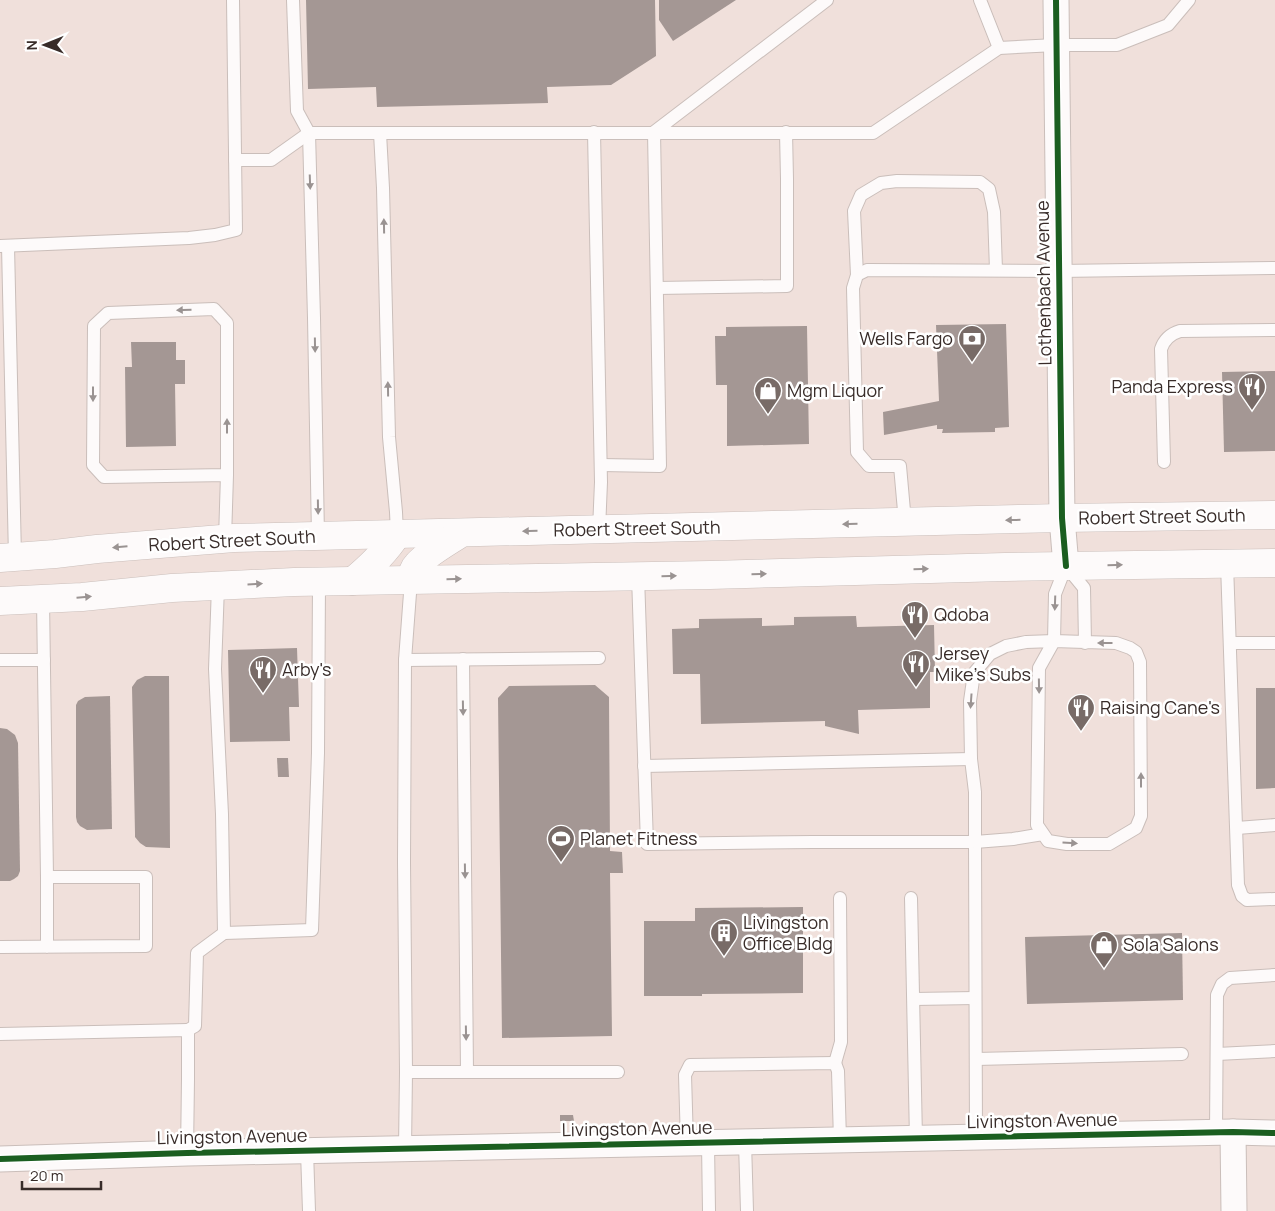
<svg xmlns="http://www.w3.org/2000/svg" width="1275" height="1211" viewBox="0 0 1275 1211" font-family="Manrope,sans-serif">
<rect width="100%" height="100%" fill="#f0e0db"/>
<!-- building -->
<g fill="#a49794">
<polygon points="306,0 655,0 656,56 611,85 547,87 548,103 377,107 376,87 308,89"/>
<polygon points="659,0 736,0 673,41 659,20"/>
<polygon points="1006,324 1009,427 995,428 995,432 942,433 943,429 937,429 937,425 884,435 883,412 939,401 936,325"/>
<polygon points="807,326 809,444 727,446 727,385 716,385 715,336 726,336 726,327"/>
<polygon points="131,342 176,342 176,360 185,360 185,384 175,384 176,446 126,447 125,367 132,367"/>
<polygon points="1275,371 1275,451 1224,452 1222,372"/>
<polygon points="856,616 857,627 934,625 935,672 930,672 930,708 858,710 859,734 825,726 825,721 701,724 700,674 673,674 672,629 699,628 699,619 762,618 762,626 794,625 794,617"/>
<polygon points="297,648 299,707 289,707 290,741 230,742 228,650"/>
<polygon points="145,676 169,676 170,848 146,847 140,843 135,837 135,833 132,687 137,680"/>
<polygon points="595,685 609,697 610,851 622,852 623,873 610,873 612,1036 502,1038 498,698 509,686"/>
<polygon points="1256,688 1275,688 1275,788 1256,789"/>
<polygon points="110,696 112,829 87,830 80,826 77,822 76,817 76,705 78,701 85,697"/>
<polygon points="0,728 7,729 15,735 18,743 20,871 18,876 14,879 10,881 0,881"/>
<polygon points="277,758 288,758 289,777 278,777"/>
<polygon points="803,907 803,993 702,994 702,996 644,996 644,921 695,921 695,908"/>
<polygon points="1182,933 1183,1000 1027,1004 1025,937"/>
<polygon points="560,1115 573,1115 574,1121 560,1121"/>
</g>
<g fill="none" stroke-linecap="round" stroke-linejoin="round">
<defs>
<g id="service">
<polyline points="293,0 297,111 309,133 314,318 318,536"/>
<polyline points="980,0 999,48"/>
<polyline points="594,132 601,482 599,530"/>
<polyline points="380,133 383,188 389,437 396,512 397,534"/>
<polyline points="235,160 271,160 309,133 873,133 999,48 1056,45 1117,45 1168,25 1189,0"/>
<polyline points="0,246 189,238 215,235 236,230 233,0"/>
<polyline points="8,246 15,557"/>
<polyline points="857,275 854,211 861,195 881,183 897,181 980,182 989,189 994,212 996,270"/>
<polyline points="657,288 787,286 787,179 786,132"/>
<path d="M 1164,462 L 1161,349 C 1164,340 1170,334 1180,331 L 1275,330"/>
<polyline points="601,465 660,466 654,132 827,0"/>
<polyline points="905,522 900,466 869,466 857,452 853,288 857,275 867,270 1059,271 1275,268"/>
<polyline points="225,539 227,475 227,323 214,309 108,313 94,326 93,465 104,477 227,475"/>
<polyline points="1227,564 1238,885 1242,896 1247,900 1275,899"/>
<polyline points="638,576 647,844 813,842 975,842 976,1137"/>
<polyline points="43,600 47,877"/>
<polyline points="1230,643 1275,643"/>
<polyline points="463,659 467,1072"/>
<polyline points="0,660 44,660"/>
<polyline points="405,660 599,658"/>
<polyline points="644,766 971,759"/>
<polyline points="1237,828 1275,825"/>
<polyline points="1043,834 1013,839 975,842 975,792 971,759 970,701 974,673 990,654 1006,646 1026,642 1054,641 1116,643 1130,648 1136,652 1140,662 1141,816 1136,828 1109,844 1067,844 1048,841 1037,825 1039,668 1054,641 1055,594 1066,566 1084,588 1085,643"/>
<polyline points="911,898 916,1139"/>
<polyline points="224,933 312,930 318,753 319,582"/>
<polyline points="0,947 146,946 146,877 47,877 47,947"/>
<polyline points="914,999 975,998"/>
<polyline points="188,1030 195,1026 197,953 224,933 222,814 215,669 218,586"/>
<polyline points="0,1034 188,1030 188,1079 187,1153"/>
<polyline points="1217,1054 1275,1051"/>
<polyline points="976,1059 1182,1054"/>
<polyline points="835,1063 841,1042 840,898"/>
<polyline points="406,1072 618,1072"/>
<polyline points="1216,1132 1217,995 1222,984 1230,978 1275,975"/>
<polyline points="745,1142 747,1211"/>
<polyline points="687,1143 685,1075 690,1065 835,1063 838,1071 840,1140"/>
<polyline points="708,1143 709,1211"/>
<polyline points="405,1149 406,1072 404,862 405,660 411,580"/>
<polyline points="307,1151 309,1211"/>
</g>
<g id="minor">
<polyline points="1056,0 1062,518 1066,566"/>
<polyline points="1233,1132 1234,1211"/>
<polyline points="0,1159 187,1153 1233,1132 1275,1133"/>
</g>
<g id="secondary">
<polyline points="0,558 55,554 97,549 234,538 1062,518 1275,515"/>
<path d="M 411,580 C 412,574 413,569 417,565 C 427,553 448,542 461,533"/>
<path d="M 353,581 C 370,567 385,553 397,534"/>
<polyline points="0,601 82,597 172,588 294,582 710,575 1005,567 1275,563"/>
</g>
</defs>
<!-- service casing -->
<use href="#service" stroke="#cabeba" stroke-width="14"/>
<!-- minor casing -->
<use href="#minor" stroke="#cabeba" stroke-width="27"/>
<!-- secondary casing -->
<use href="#secondary" stroke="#cabeba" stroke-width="29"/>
<!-- service -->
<use href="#service" stroke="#fdfafa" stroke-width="12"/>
<!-- minor -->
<use href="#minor" stroke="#fdfafa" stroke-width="25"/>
<!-- secondary -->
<use href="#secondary" stroke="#fdfafa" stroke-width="28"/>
<defs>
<g id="cycleway">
<polyline points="1056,0 1062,518 1066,566"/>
<polyline points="0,1159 187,1153 1233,1132 1275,1133"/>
</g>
</defs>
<!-- cycleway casing -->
<use href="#cycleway" stroke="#fff" stroke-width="9"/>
<!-- cycleway -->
<use href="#cycleway" stroke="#1b5e20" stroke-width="6"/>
</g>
<!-- one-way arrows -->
<defs><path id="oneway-solid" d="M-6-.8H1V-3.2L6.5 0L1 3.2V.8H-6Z" transform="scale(1.25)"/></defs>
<g fill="#9a9392">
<use href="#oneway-solid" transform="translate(310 182) rotate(88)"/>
<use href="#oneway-solid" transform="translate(384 226) rotate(-91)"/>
<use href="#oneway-solid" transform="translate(184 310) rotate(178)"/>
<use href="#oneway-solid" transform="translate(315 345) rotate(89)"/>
<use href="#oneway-solid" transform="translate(388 389) rotate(-91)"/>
<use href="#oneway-solid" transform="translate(93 394) rotate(90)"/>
<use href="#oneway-solid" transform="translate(227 426) rotate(-90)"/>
<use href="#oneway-solid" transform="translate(318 507) rotate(89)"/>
<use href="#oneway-solid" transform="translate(1013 520) rotate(179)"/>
<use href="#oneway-solid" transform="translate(850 524) rotate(179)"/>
<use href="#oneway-solid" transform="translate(530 531) rotate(179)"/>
<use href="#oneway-solid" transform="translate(120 547) rotate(175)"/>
<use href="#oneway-solid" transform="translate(1115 565) rotate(-1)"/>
<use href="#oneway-solid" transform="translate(921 569) rotate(-2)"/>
<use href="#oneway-solid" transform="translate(759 574) rotate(-2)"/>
<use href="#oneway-solid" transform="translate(669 576) rotate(-1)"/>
<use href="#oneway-solid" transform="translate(454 579) rotate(-1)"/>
<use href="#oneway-solid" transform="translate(255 584) rotate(-3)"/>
<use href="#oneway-solid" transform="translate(84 597) rotate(-5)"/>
<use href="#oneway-solid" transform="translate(1055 603) rotate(92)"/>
<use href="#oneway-solid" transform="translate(1105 643) rotate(-180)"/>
<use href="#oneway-solid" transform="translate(1039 686) rotate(89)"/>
<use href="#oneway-solid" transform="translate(971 701) rotate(94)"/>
<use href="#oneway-solid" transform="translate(463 708) rotate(89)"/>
<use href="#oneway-solid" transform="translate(1141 780) rotate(-90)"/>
<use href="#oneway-solid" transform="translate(1070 843) rotate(3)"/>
<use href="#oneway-solid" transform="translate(465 871) rotate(89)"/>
<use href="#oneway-solid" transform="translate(466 1033) rotate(89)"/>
</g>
<!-- icons -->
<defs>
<symbol id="bank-pin" viewBox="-11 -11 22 30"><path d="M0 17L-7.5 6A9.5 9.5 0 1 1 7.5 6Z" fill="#786b67" stroke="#fff"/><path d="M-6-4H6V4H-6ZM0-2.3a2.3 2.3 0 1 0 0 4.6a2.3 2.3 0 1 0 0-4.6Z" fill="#fff"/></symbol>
<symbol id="restaurant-pin" viewBox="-11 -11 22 30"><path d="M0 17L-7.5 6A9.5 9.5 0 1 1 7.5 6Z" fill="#786b67" stroke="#fff"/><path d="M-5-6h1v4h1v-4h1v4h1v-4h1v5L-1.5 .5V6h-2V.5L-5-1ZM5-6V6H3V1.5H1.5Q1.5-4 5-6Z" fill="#fff"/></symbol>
<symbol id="shop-pin" viewBox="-11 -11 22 30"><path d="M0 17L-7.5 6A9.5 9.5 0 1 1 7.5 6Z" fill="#786b67" stroke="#fff"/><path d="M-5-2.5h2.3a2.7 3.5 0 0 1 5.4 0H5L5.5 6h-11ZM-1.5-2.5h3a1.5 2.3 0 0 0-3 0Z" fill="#fff"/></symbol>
<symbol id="stadium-pin" viewBox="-11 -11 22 30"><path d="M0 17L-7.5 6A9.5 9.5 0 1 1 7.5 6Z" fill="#786b67" stroke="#fff"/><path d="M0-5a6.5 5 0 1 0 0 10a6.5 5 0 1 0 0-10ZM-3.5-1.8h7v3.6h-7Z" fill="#fff"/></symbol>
<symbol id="building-pin" viewBox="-11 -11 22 30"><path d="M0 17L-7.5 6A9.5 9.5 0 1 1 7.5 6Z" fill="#786b67" stroke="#fff"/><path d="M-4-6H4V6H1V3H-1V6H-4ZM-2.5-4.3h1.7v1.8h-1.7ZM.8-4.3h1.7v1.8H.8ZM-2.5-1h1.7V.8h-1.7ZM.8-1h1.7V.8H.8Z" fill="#fff"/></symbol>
</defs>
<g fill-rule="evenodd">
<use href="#bank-pin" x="956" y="323" width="32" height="43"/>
<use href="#restaurant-pin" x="1236" y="371" width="32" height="43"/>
<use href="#shop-pin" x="752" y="375" width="32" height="43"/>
<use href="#restaurant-pin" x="899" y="599" width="32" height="43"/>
<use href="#restaurant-pin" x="900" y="648" width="32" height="43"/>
<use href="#restaurant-pin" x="247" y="654" width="32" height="43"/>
<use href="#restaurant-pin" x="1065" y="692" width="32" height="43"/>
<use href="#stadium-pin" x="545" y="823" width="32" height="43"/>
<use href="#building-pin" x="708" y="917" width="32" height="43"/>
<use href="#shop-pin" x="1088" y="929" width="32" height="43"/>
</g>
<g text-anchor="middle" stroke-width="5" stroke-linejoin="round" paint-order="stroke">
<!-- street labels -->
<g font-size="18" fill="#382c29" stroke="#fff">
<text transform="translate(1044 283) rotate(-91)" y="6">Lothenbach Avenue</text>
<text transform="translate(1162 517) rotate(-1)" y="6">Robert Street South</text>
<text transform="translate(637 529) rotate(-1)" y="6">Robert Street South</text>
<text transform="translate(232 541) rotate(-3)" y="6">Robert Street South</text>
<text transform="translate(1042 1121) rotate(-1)" y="6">Livingston Avenue</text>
<text transform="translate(637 1129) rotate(-1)" y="6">Livingston Avenue</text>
<text transform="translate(232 1137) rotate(-1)" y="6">Livingston Avenue</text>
</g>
<!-- poi labels -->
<g font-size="18" fill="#382c29" stroke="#fff" text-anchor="start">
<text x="953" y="345" text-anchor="end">Wells Fargo</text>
<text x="1233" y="393" text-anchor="end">Panda Express</text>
<text x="787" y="397">Mgm Liquor</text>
<text x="934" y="621">Qdoba</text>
<text x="935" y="660">Jersey<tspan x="935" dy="21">Mike's Subs</tspan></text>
<text x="282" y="676">Arby's</text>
<text x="1100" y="714">Raising Cane's</text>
<text x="580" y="845">Planet Fitness</text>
<text x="743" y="929">Livingston<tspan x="743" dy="21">Office Bldg</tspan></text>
<text x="1123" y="951">Sola Salons</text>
</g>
</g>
<!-- north arrow -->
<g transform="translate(45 45) rotate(269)" stroke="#ffffff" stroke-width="4" paint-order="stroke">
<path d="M0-4L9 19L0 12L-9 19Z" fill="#382c29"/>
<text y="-8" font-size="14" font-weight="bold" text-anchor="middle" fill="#382c29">N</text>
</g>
<!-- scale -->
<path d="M22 1181v8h79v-8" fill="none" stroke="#382c29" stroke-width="2.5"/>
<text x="30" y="1181" font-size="15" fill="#382c29" stroke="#ffffff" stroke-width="4" paint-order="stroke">20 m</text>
</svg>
